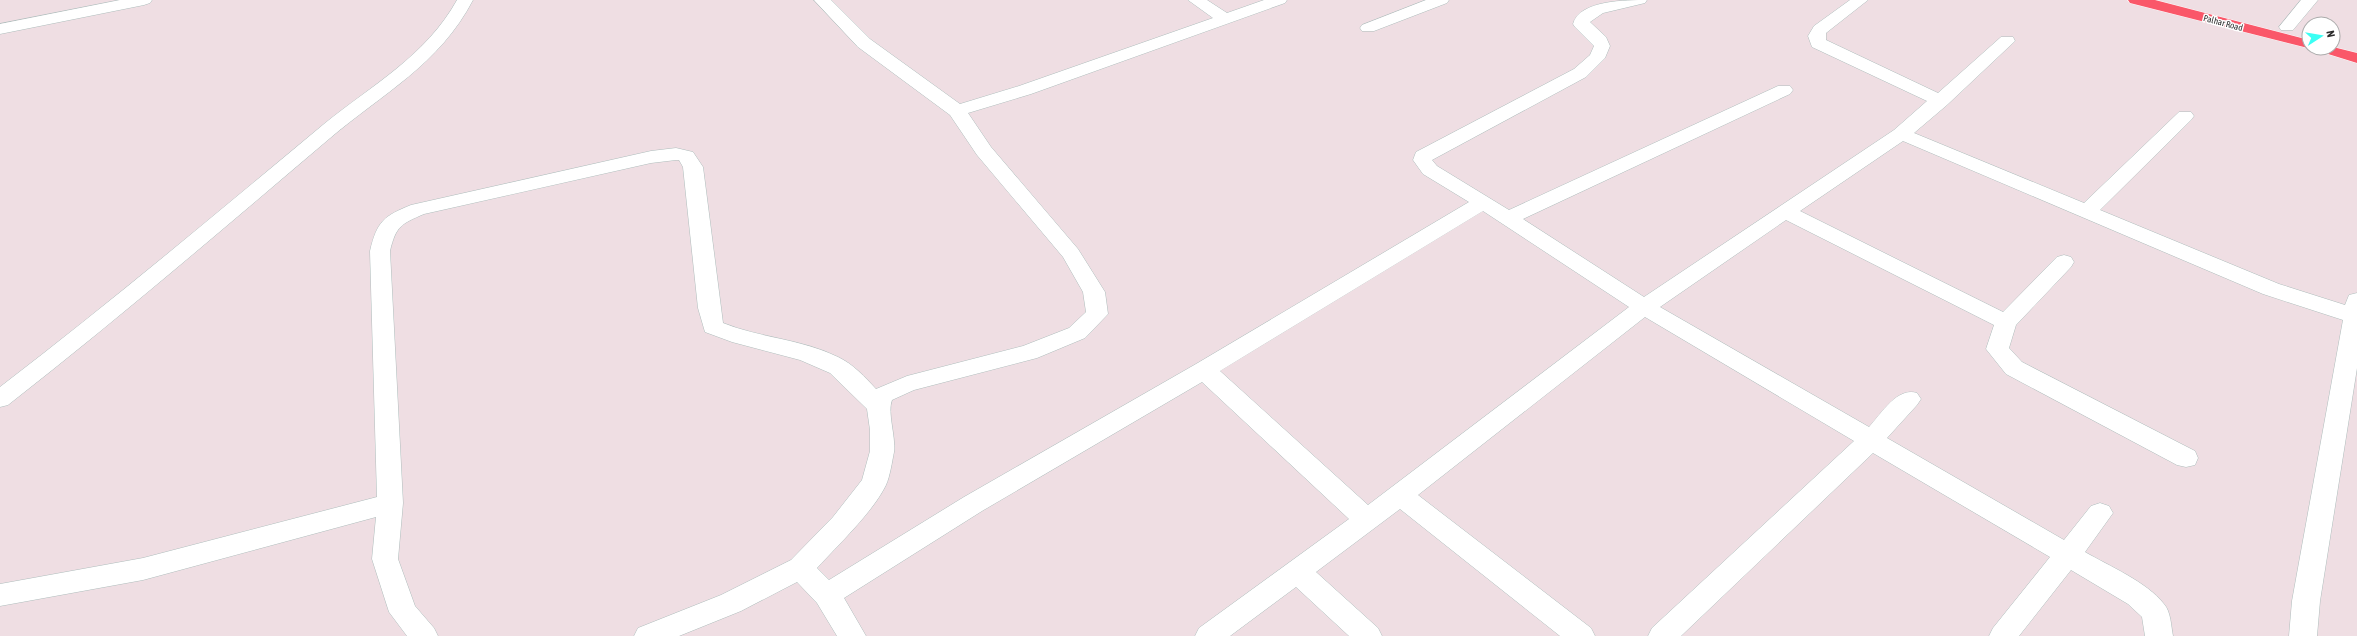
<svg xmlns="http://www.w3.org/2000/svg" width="2357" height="636" viewBox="0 0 2357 636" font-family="'Asap Condensed',sans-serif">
<rect width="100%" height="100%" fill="#efdee3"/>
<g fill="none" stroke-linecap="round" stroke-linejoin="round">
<defs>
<g id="minor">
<polygon points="120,0 152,0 150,3 144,5 0,34 0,24"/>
<path d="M 457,0 L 473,0 C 439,65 383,93 329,139 C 223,229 118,319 8,405 L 0,407 L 0,387 C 111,302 217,213 324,124 C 372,85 426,56 457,0 Z"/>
<path d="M 814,0 L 831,0 L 870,39 L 960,104 L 1019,86 L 1213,18 L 1188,0 L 1207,0 L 1227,13 L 1264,0 L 1287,0 L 1285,3 L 1031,94 L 968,113 L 991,147 L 1078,249 L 1105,292 L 1108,314 L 1085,338 L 1037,358 L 914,390 L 892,400 C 887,413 896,436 894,452 C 892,462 890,476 886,485 C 873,512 838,545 817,568 L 829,580 L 964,497 L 1196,364 L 1469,202 L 1423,174 L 1413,160 L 1416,152 L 1574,69 L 1590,55 L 1594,46 L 1575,27 L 1573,24 C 1579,0 1627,0 1647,0 L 1645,3 L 1603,13 L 1590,22 L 1606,37 L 1610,46 L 1605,58 L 1586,77 L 1432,160 L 1437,166 L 1509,210 L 1778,86 L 1790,86 L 1793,90 L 1790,94 L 1523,219 L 1644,297 L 1894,130 L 1927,101 L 1812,47 L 1808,36 L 1814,26 L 1850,0 L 1868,0 L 1826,33 L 1826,40 L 1938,93 L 2001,37 L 2013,37 L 2015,41 L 1947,105 L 1914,133 L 2084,203 L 2179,112 L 2191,112 L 2194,116 L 2191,120 L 2100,210 L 2279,284 L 2345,305 L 2349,295 L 2357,293 L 2357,368 L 2320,601 L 2317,636 L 2289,636 L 2292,601 L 2343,320 L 2263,294 L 1903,141 L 1800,211 L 2003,312 L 2057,257 L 2064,255 L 2071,257 L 2074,262 L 2071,267 L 2016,325 L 2009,348 L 2022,362 L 2195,451 L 2198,458 L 2195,465 L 2186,467 L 2177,465 L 2006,374 L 1986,349 L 1994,325 L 1786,220 L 1660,307 L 1869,427 C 1882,413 1897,387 1917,393 L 1921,399 L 1917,405 L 1887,438 L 2064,540 L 2091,506 L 2100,503 L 2109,506 L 2113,513 L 2085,552 C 2109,566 2147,582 2164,604 C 2171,612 2171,626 2173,636 L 2145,636 L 2142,617 L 2128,604 L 2071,570 L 2019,636 L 1989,636 L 1993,628 L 2050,557 L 1873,453 L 1681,636 L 1648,636 L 1652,628 L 1854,441 L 1645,317 L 1418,495 L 1591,628 L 1595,636 L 1560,636 L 1400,509 L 1316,572 L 1378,628 L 1382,636 L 1349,636 L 1296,587 L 1230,636 L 1195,636 L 1199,628 L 1349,519 L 1202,382 L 982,511 L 844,598 L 866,636 L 837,636 L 817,603 L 797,582 L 741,611 L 679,636 L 634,636 L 638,628 L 721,595 L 791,560 L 833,517 L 862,480 L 870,451 L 870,430 L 867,409 L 830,373 L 800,360 L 732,342 L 705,332 L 698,308 L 683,167 L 679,160 L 676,160 L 651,163 L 424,214 C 401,224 396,226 390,251 L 403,503 L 398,559 L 415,606 L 434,628 L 438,636 L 407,636 L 389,612 L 372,559 L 376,517 L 143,580 L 0,606 L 0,584 L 143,558 L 377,497 L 370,251 C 377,221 384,216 411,205 L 651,151 L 676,148 L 693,152 L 703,167 L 723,323 C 760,338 802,339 838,357 C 853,364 865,377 876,389 L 907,376 L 1023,346 L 1069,328 L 1086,312 L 1083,292 L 1063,257 L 977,155 L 950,115 L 858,47 ZM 1483,211 L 1629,307 L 1368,505 L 1220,371 Z"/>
<polygon points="1426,0 1449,0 1447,3 1374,31 1362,31 1360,28 1362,25"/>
<polygon points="2301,0 2318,0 2293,30 2281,30 2279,27"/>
</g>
<polygon id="major" points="2128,0 2155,0 2309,40 2309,48 2333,47 2357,53 2357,63 2312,49 2130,3"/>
</defs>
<!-- minor casing -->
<use href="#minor" stroke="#aebdbc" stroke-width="1"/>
<!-- major casing -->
<use href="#major" stroke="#fff" stroke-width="1"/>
<!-- minor -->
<use href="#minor" fill="#fff" fill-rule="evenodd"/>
<!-- major -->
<use href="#major" fill="#fa5769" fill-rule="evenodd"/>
</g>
<g text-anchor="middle" stroke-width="3" stroke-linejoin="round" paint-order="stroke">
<!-- far-street labels -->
<g font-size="9" fill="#2c2c2c" stroke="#fff">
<text transform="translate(2223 23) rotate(15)" y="3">Palhar Road</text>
</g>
</g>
<!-- north arrow -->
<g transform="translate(2321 36) rotate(78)"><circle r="19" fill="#ffffff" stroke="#ababab"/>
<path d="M0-3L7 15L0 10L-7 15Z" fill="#3bfff4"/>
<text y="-6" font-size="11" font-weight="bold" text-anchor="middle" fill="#2c2c2c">N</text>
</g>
</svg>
